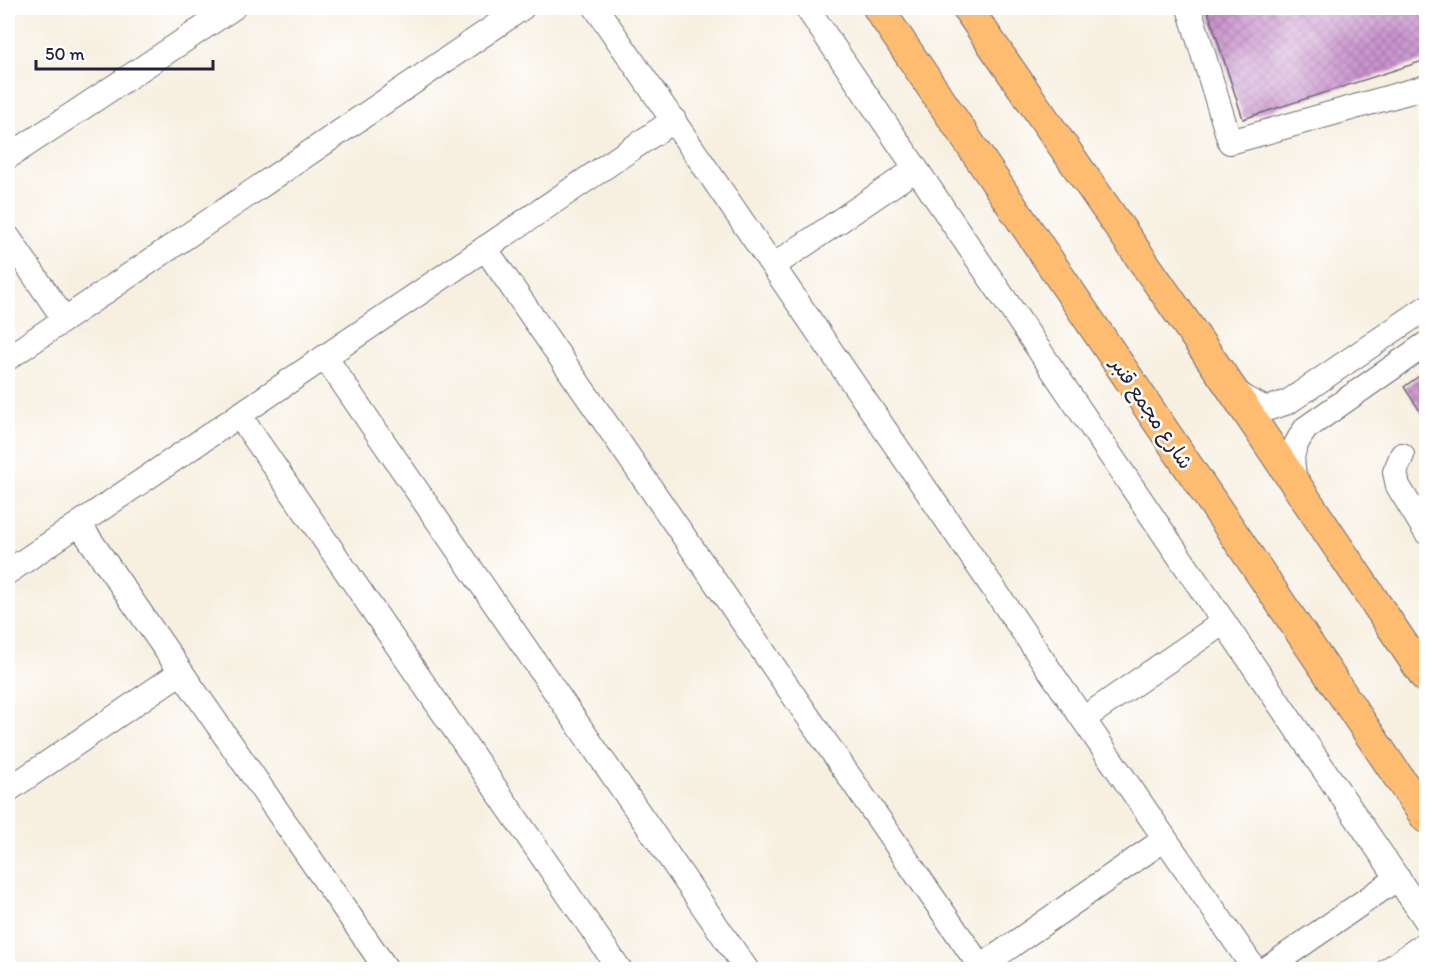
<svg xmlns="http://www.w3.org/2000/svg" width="1434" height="977" viewBox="0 0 1434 977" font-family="Itim,'Playpen Sans Arabic',sans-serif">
<defs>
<pattern id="building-cross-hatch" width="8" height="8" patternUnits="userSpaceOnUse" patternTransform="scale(1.5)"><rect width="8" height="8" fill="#ca93ce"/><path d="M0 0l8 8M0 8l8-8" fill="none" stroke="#a478a8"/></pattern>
</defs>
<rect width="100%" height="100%" fill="#fff"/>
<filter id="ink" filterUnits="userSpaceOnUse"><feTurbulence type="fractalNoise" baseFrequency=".0167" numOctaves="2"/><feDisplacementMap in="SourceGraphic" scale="12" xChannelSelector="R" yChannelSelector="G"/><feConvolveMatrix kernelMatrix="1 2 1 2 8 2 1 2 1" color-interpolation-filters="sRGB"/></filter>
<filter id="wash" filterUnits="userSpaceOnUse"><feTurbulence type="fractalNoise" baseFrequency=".008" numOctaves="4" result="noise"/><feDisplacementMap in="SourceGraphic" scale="24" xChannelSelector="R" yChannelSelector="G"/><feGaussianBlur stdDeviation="1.35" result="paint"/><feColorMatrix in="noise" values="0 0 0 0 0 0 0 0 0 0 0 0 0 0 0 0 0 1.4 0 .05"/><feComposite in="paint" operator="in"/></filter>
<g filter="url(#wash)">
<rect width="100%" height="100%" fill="#f7f0e1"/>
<g id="blocks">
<!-- building -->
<g fill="url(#building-cross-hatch)">
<polygon points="1207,8 1426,8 1426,60 1243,119"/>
<polygon points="1426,371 1426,420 1404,387"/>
<polygon points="1426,496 1426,527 1412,506"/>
</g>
</g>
</g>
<g filter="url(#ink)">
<use href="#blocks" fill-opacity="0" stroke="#6d6a75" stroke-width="1.5"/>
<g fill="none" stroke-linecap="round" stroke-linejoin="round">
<defs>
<g id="minor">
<polyline points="596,8 1255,970"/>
<polyline points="807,8 1426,920"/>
<polyline points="1189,8 1230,142 1426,87"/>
<polyline points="8,157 233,8"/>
<polyline points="8,237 64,319"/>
<polyline points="485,248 980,966"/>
<polyline points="773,266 916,169"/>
<polyline points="325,357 747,970"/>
<polyline points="8,358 522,8"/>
<polyline points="1236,391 1246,399 1266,409 1288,402 1426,308"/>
<polyline points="239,415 620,970"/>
<polyline points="1402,455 1395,472 1398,486 1426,532"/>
<path d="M 1296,484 C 1290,457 1290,451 1306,428 L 1426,344"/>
<polyline points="79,524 387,970"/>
<polyline points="8,572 674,120"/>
<polyline points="1083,719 1224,622"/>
<polyline points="8,790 181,672"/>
<polyline points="976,970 1165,839"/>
<polyline points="1265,970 1398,878"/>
<polyline points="1388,970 1426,943"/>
</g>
<g id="major">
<polyline points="878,8 1426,818"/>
<polyline points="967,8 1229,385 1426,678"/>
</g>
</defs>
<!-- minor casing -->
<use href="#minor" stroke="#6d6a75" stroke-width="26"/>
<!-- major casing -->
<use href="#major" stroke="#6d6a75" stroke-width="32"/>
<!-- minor -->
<use href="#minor" stroke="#fff" stroke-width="24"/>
<!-- major -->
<use href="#major" stroke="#fdbc70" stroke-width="30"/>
</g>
</g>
<g text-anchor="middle" stroke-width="5" stroke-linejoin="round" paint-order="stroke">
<!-- street labels -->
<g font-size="20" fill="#22223b" stroke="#fff">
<text transform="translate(1152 413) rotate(56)" y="7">شارع مجمع قنبر</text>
</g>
</g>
<!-- margin -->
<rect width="1434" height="977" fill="none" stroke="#fff" stroke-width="30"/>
<!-- scale -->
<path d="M36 60v9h177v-9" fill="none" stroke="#22223b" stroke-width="3"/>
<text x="45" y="60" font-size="18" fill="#22223b" stroke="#ffffff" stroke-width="4.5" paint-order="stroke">50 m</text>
</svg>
